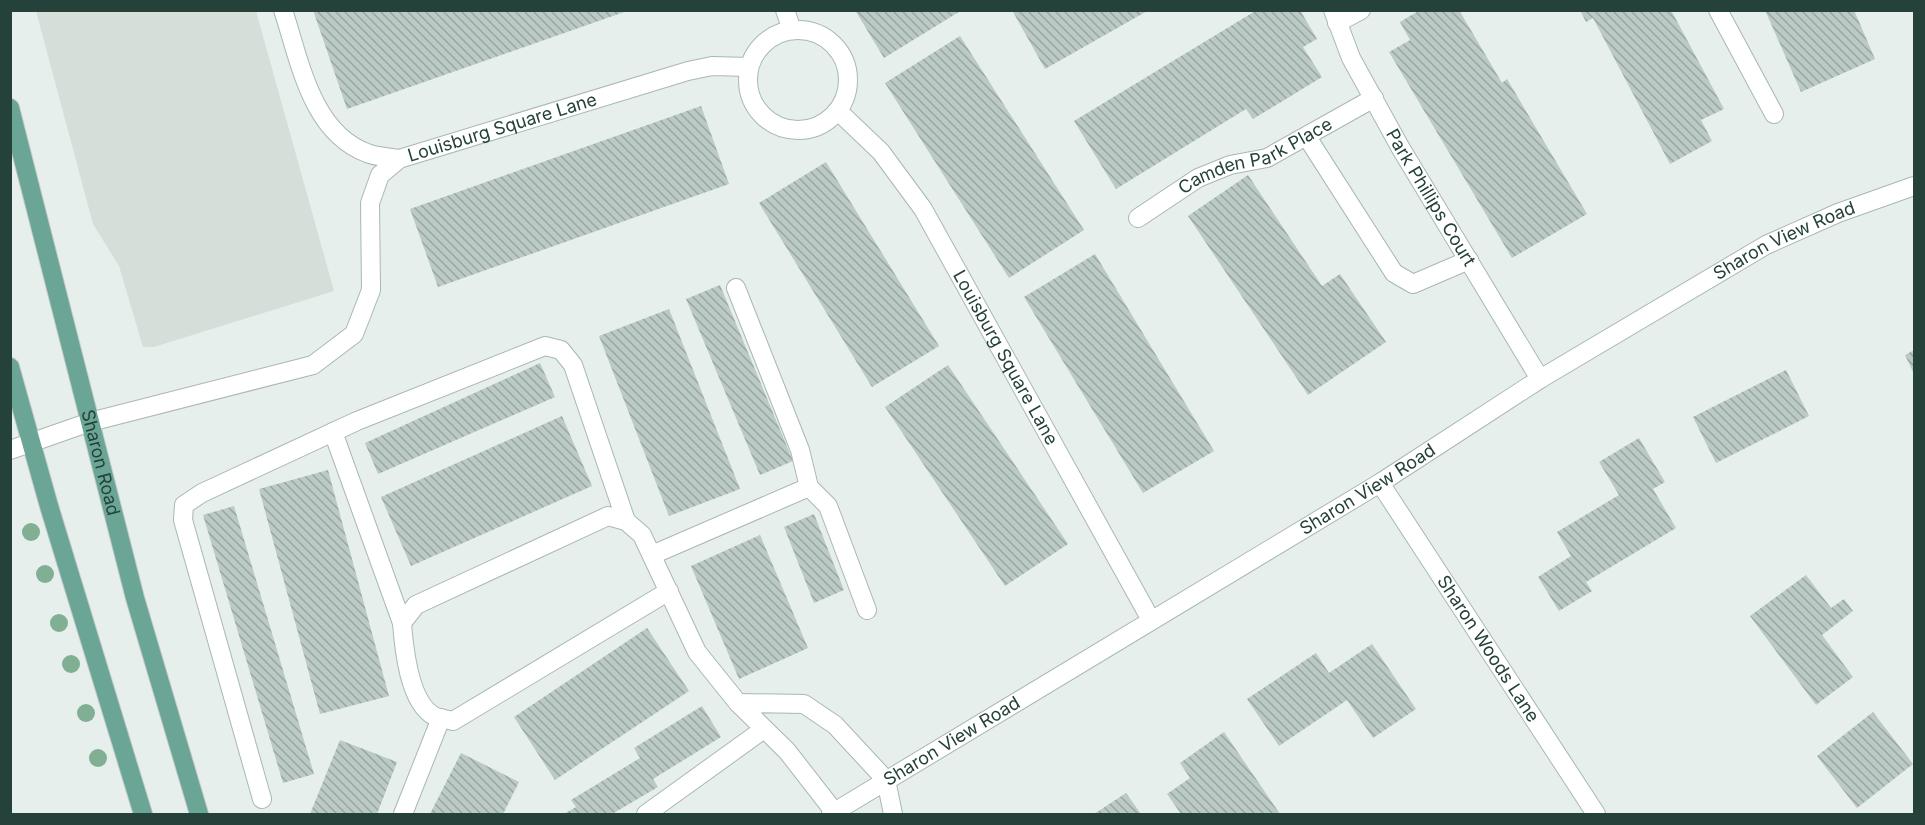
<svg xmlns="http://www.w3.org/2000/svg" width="1925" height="825" viewBox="0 0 1925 825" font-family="Inter,sans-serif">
<defs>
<pattern id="building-back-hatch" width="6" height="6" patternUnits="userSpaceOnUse" patternTransform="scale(1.5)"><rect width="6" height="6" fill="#bbcac4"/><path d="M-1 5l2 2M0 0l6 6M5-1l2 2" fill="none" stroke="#98a6a0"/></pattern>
</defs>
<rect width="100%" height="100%" fill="#e6efeb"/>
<!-- built -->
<polygon fill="#d4dfda" points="36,11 256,11 334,291 154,347 143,347 119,266 93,224"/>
<!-- building -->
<g fill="url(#building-back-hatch)">
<polygon points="313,10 627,10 627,11 347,109"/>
<polygon points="855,10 962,10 884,58"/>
<polygon points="1012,10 1149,10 1045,69"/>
<polygon points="1257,10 1300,10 1317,39 1303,47 1322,77 1253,119 1246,109 1116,189 1074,121"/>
<polygon points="1420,10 1459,10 1502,83 1507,79 1587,214 1512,258 1389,52 1410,40 1400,22"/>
<polygon points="1580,10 1671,10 1724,109 1701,120 1712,141 1670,164 1593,18 1586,22"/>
<polygon points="1765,10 1854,10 1875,59 1801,92"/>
<polygon points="960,36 1084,230 1009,278 885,83"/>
<polygon points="701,106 729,184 438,287 410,209"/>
<polygon points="826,162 939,346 872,387 759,203"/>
<polygon points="1248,175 1322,286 1340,274 1386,342 1308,395 1188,216"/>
<polygon points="1095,254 1214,451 1143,493 1024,297"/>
<polygon points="720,285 793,461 760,475 686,299"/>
<polygon points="669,309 740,489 669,516 599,336"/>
<polygon points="1914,350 1914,374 1905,355"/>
<polygon points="540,363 555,397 378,474 365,443"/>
<polygon points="948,365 1068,544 1005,586 885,407"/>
<polygon points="1786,370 1809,416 1716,463 1693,417"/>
<polygon points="562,416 592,486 411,566 381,497"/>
<polygon points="1639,438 1665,482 1653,489 1676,528 1586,582 1592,591 1559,611 1538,577 1571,556 1557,532 1619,495 1599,462"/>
<polygon points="328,470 389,696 320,714 259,489"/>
<polygon points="234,506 314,774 283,783 203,515"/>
<polygon points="814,514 844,590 814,603 784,527"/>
<polygon points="760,535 808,648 739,679 691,566"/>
<polygon points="1806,575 1831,608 1844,599 1853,611 1822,635 1853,677 1816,705 1750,616"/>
<polygon points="647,628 689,691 555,780 514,717"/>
<polygon points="1372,644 1416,709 1373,738 1347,700 1279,746 1247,699 1316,653 1329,673"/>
<polygon points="702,706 721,737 653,779 658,787 612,814 564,814 576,807 571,800 640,758 634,748"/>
<polygon points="1873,712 1913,764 1857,808 1817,756"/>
<polygon points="1224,732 1280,814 1181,814 1167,794 1190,778 1180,763"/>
<polygon points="340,740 397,762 377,814 310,814"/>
<polygon points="461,753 519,782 503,814 430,814"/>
<polygon points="1126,793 1141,814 1094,814"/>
</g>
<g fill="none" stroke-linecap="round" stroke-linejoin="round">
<defs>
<g id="minor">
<path d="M 283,10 C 300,61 311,132 367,153 C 376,157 389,157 399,159"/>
<polyline points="785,10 792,30"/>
<path id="s1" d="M 1333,10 L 1351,58 L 1400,147 L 1540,379"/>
<polyline points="1718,10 1774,114"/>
<polyline points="1337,23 1361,10"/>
<circle cx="798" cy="80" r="50"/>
<path id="s2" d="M 838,111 L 881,152 L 923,209 L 1151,620"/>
<polyline points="1307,137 1394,273 1413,284 1469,260"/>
<path id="s3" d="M 1138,218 L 1198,178 L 1230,165 L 1267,158 L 1374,98"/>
<polyline points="736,288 800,450 809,487 828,506 867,610"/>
<polyline points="333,432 402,623"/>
<path id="s4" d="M 10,450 L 90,422 L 313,365 L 354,334 L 371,290 L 370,203 L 380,175 L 399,159 L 688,71 L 712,66 L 749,67"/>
<path id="s5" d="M 1380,483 L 1596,814"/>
<polyline points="652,555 809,487"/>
<path d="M 669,591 L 453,721 C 447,719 439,719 434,716 C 409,702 404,649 402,623 L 416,605 L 608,516 L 626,521 L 642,535 L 697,652 L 738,703"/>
<polyline points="262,799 183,520 184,505 202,493 357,421 545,346 561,350 573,365 626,521"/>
<polyline points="403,814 441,718"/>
<polyline points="646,814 764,729"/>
<path id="s6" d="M 831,814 L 1380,483 L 1540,379 L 1766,245 L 1838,213 L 1914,186"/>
<polyline points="836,814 787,751 738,703 804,704 835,725 886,780 893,814"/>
</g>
<g id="major">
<path id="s7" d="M 10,108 L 135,598 L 199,814"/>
<polyline points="10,367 49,506 143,814"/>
</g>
</defs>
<!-- minor casing -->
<use href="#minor" stroke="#a8b8b2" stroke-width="20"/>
<!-- major casing -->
<use href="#major" stroke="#c2cac8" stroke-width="20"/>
<!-- minor -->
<use href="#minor" stroke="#fff" stroke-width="18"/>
<!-- major -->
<use href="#major" stroke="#6aa596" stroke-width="18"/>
</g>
<!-- trees -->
<g fill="#80af93">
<circle cx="31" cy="532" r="9"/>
<circle cx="45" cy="574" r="9"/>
<circle cx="59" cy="623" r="9"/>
<circle cx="71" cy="664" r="9"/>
<circle cx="86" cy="713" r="9"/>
<circle cx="98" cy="758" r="9"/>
</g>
<g text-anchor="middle" stroke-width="5" stroke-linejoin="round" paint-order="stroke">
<!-- street labels -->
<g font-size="18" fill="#24423a" stroke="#f7fbf9">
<text dy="6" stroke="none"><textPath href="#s4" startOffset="663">Louisburg Square Lane</textPath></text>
<text dy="6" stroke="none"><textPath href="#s3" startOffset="134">Camden Park Place</textPath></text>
<text dy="6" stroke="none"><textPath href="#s1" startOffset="212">Park Phillips Court</textPath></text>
<text dy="6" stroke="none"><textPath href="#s6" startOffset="1113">Sharon View Road</textPath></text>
<text dy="6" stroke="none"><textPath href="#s2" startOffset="300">Louisburg Square Lane</textPath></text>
<text dy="6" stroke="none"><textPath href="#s7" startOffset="366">Sharon Road</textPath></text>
<text dy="6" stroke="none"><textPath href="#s6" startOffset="627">Sharon View Road</textPath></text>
<text dy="6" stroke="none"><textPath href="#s5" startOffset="198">Sharon Woods Lane</textPath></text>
<text dy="6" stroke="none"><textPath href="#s6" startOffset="141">Sharon View Road</textPath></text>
</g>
</g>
<!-- border -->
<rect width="1925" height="825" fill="none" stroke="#24423a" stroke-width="24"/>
</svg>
